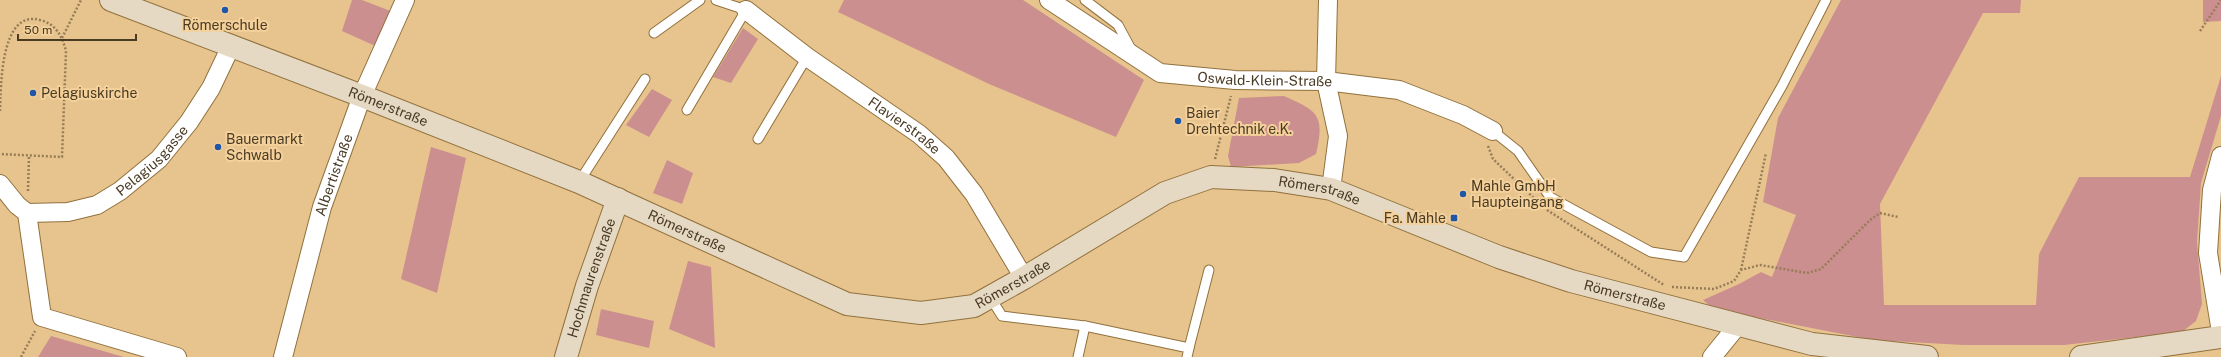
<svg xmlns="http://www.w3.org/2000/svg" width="2221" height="357" viewBox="0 0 2221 357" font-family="'Public Sans',sans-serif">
<rect width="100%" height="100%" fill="#e7c48e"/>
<!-- grass -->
<g fill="#cc8f8f">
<polygon points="352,0 362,0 393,12 382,49 342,31"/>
<polygon points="844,0 1023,0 1144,80 1116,137 989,84 838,12"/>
<polygon points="1841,0 2021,0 2020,13 1983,13 1880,204 1884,305 2036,305 2039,254 2079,177 2190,177 2221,76 2221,116 2201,183 2197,242 2202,304 2196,321 2182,332 2064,345 1963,345 1873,340 1713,309 1703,300 1739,284 1761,272 1772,277 1796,215 1763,202 1778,118"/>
<polygon points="2203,0 2221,0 2221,21 2203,22"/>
<polygon points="743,28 758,39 731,83 713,77"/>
<polygon points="652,89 672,100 649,137 626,125"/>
<path d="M 1284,96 C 1318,111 1325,115 1316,154 L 1299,163 L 1231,167 L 1228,156 L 1239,98 Z"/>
<polygon points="431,147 466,158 437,293 401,279"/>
<polygon points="667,160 693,173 682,204 653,193"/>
<polygon points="688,261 711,267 715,348 669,329"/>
<polygon points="601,309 654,321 649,348 596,335"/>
<polygon points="51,336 124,357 38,357"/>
</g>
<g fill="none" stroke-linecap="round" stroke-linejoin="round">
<defs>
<g id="lane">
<polyline points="1085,0 1118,25 1132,51"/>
<polyline points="654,33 700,0"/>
<polyline points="687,110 746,10 716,0"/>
<polyline points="1493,131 1518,151 1550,197 1651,252 1684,257 1782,86 1826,0"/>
<polyline points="758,139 807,57"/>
<polyline points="579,182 645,79"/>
<polyline points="990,297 1002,316 1085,326 1189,348 1187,357"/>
<polyline points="1189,348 1209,270"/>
<polyline points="1078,357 1085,326"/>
</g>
<g id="street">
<path id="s1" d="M 1049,0 L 1160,73 L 1235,80 L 1326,81 L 1399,90 L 1463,115 L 1493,131"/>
<polyline points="1328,0 1326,81 1338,136 1331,189"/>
<path id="s2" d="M 746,10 L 807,57 L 919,134 L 946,158 L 974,194 L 1024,278"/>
<polyline points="2221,156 2212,190 2208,253 2221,332"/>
<polyline points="0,184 17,205 27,213 42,317 177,357"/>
<path id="s3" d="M 27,213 L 68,212 L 97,205 L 120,191 L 159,159 L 189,122 L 211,88 L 231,46"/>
<path id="s4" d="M 283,357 L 322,207 L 362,96 L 405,0"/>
<polyline points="1712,357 1738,325"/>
</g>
<g id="secondary">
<path id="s5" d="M 111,0 L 362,96 L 579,182 L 847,304 L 921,313 L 974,306 L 1024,278 L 1165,193 L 1211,177 L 1274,180 L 1331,189 L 1499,257 L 1571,281 L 1812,344 L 1927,357"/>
<path id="s6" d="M 566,357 L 587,286 L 618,199"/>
<polyline points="2081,357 2221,337"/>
</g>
</defs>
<!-- lane casing -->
<use href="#lane" stroke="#91713d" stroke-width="11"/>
<!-- street casing -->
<use href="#street" stroke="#91713d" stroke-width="20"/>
<!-- secondary casing -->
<use href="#secondary" stroke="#91713d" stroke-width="24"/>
<!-- path -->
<g stroke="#967d58" stroke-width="2.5" stroke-dasharray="2 2" stroke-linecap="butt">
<polyline points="2200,31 2221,0"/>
<polyline points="62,38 81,0"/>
<path d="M 0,111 C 1,87 0,9 40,20 C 56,24 62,36 66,51 L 62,157 L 0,154"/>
<polyline points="1488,146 1493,159 1536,200"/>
<polyline points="1215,159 1231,96"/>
<polyline points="28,191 29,156"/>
<polyline points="1547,210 1664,285"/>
<polyline points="1741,270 1766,153"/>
<polyline points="1672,287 1714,289 1734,281 1741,270 1760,265 1807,273 1821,269 1870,220 1880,213 1898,217"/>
<polyline points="21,357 35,331"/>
</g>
<!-- lane -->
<use href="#lane" stroke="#fff" stroke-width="9"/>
<!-- street -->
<use href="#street" stroke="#fff" stroke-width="18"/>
<!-- secondary -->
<use href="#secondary" stroke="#e5d9c4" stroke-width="22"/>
</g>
<!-- markers -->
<g fill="#1e56a8" stroke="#f4d19a" stroke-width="1.5">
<circle cx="225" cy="10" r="4"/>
<circle cx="33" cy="93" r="4"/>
<circle cx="1178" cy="121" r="4"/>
<circle cx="218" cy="147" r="4"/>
<circle cx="1463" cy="194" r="4"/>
<rect x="1450" y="214" width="8" height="8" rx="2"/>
</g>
<g text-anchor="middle" stroke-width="4" stroke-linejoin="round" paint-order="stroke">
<!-- poi labels -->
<g font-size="14" fill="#493a24" stroke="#f4d19a" text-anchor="start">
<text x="225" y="30" text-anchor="middle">Römerschule</text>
<text x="41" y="98">Pelagiuskirche</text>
<text x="1186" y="118">Baier<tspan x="1186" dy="16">Drehtechnik e.K.</tspan></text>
<text x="226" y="144">Bauermarkt<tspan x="226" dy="16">Schwalb</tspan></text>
<text x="1471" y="191">Mahle GmbH<tspan x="1471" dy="16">Haupteingang</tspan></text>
<text x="1446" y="223" text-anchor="end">Fa. Mahle</text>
</g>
<!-- street labels -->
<g font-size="14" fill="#493a24" stroke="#f4d19a">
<text dy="5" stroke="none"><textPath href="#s1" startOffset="238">Oswald-Klein-Straße</textPath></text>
<text dy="5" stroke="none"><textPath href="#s5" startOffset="297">Römerstraße</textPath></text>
<text dy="5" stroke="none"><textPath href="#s2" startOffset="196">Flavierstraße</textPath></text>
<text dy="5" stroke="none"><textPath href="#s3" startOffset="142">Pelagiusgasse</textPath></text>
<text dy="5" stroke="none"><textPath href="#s4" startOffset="189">Albertistraße</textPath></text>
<text dy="5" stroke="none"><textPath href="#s5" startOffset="1305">Römerstraße</textPath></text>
<text dy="5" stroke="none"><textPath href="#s5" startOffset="621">Römerstraße</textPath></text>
<text dy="5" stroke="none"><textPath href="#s6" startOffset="83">Hochmaurenstraße</textPath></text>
<text dy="5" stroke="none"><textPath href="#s5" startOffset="969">Römerstraße</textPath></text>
<text dy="5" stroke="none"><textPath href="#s5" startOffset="1629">Römerstraße</textPath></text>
</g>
</g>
<!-- scale -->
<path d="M18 34v6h118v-6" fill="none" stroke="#493a24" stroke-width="2"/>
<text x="24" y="34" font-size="12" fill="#493a24" stroke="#f4d19a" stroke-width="3" paint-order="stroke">50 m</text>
</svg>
